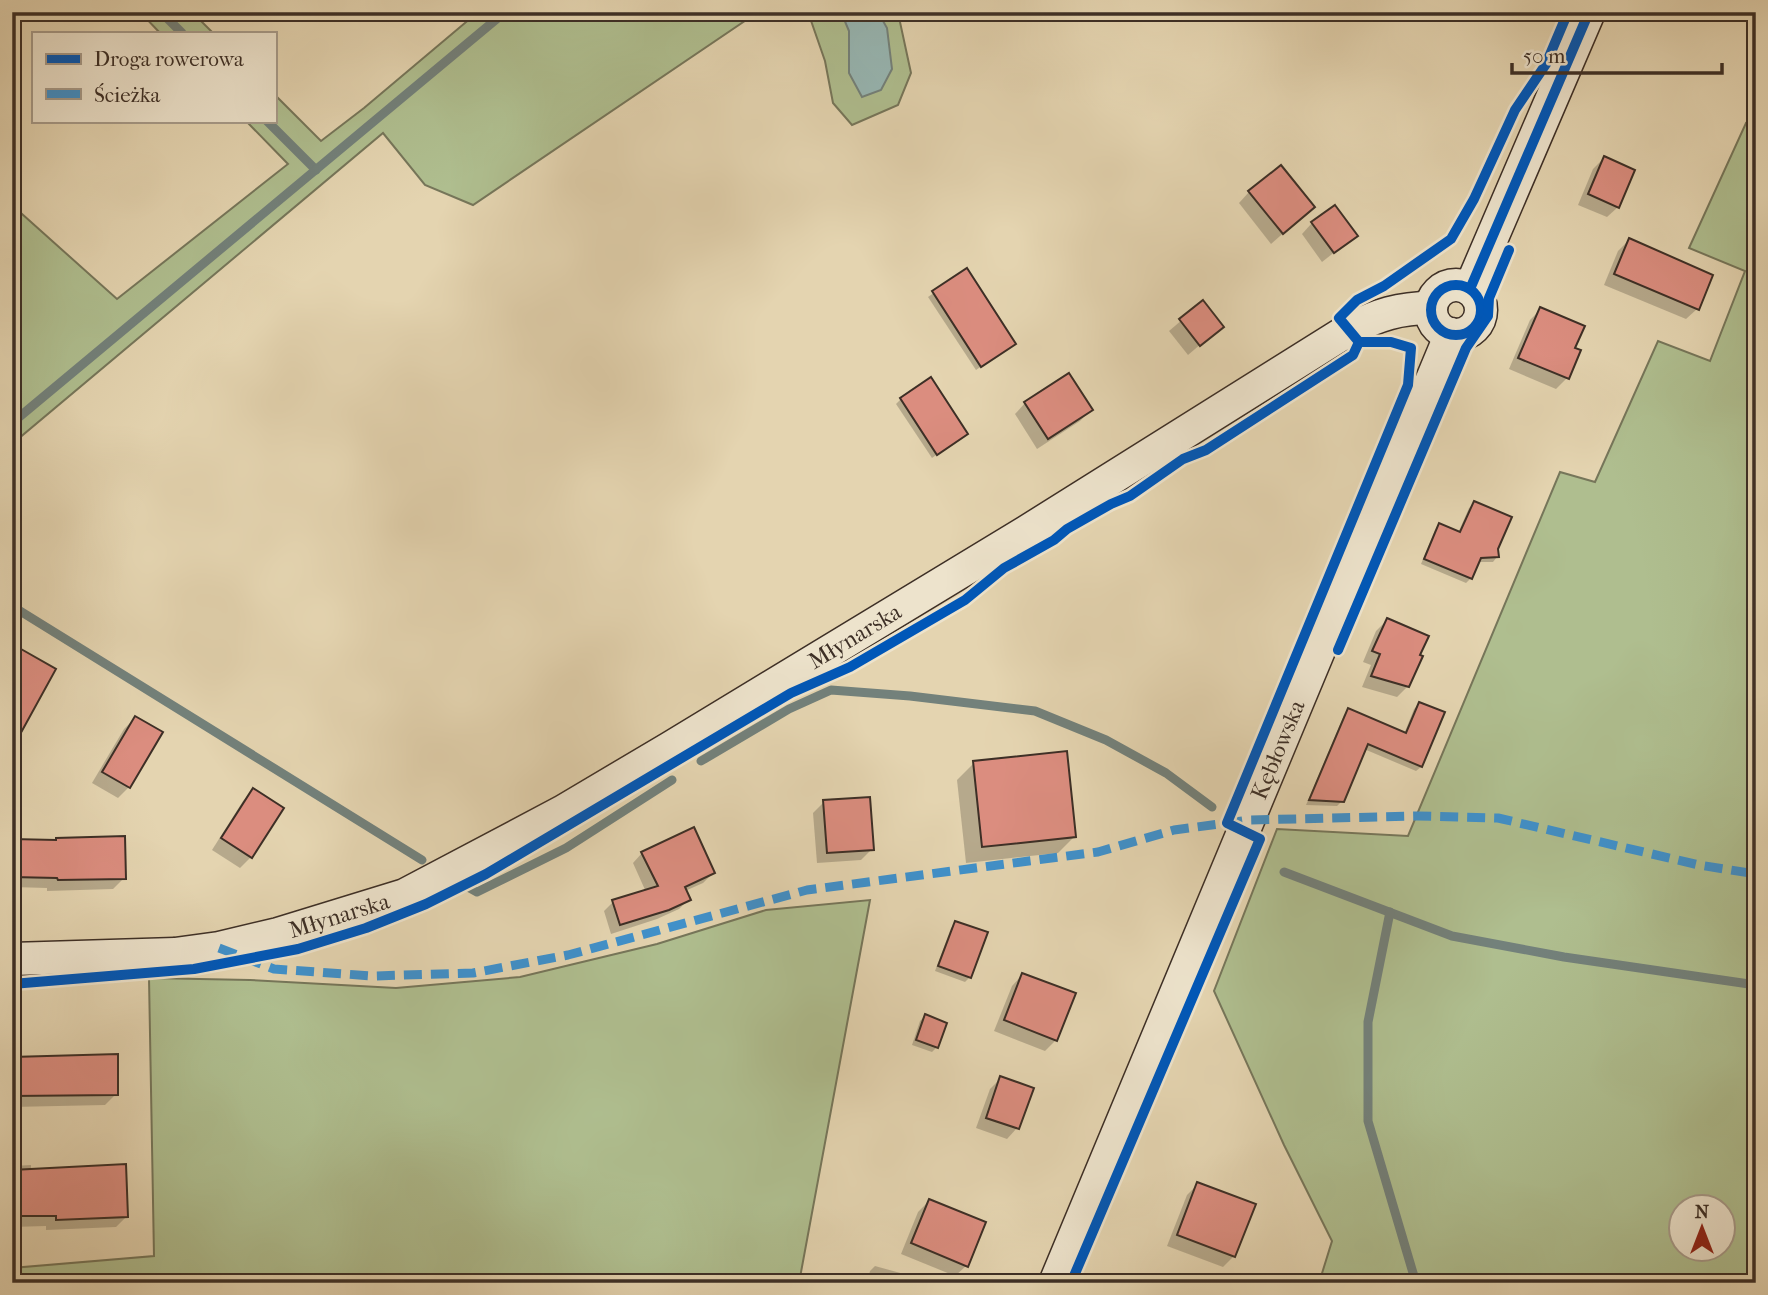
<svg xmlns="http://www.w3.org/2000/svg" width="1768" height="1295" viewBox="0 0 1768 1295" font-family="'IM FELL French Canon',serif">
<rect width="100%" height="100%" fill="#e4d4b0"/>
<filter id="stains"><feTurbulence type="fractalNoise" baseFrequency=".00286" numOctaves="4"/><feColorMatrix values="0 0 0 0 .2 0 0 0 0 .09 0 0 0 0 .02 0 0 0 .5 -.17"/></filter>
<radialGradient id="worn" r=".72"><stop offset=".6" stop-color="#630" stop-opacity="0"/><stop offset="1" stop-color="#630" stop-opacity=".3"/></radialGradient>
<!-- green -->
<g fill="#afbe8f" stroke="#76765a" stroke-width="2" fill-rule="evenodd">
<polygon points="140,12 192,12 213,33 160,33"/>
<polygon points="478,12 758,12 473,205 425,185 383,133 12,444 12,205 117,299 288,164 246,121 275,121 275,95 321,141 364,108"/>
<polygon points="808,12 895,12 900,22 911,73 898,105 852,125 833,103 825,61"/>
<path d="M 1746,123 L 1756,127 L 1756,1283 L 1319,1283 L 1332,1241 L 1284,1145 L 1214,991 L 1277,829 L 1408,836 L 1560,472 L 1595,482 L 1658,341 L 1710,361 L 1745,271 L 1689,248 ZM 1680,1208 L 1722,1208 L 1722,1250 L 1680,1250 Z"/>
<polygon points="870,900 799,1283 12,1283 12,1268 154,1256 149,978 250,980 396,988 520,977 657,944 766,910"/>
</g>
<!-- water -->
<polygon fill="#97b7b4" stroke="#73817b" stroke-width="2" points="841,12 878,12 887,28 892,69 881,90 862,97 849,73 849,31"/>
<!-- shadow -->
<g fill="#0003">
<polygon points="1604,158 1618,207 1607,217 1578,205 1593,169"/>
<polygon points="1249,192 1313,207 1271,244 1239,203"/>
<polygon points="1312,223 1355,236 1322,262 1302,234"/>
<polygon points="1629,240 1697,309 1686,319 1604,285 1618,251"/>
<polygon points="966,270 1014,344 976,370 928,297"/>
<polygon points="1203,302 1222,326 1188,355 1169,331"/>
<polygon points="1541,309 1567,378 1556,389 1509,369 1530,320"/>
<polygon points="901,399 966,434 932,458 896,404"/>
<polygon points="1025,403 1091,410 1080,421 1037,449 1015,414"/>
<polygon points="1474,503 1497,557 1493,562 1477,562 1471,578 1466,583 1421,564 1435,530 1440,525 1458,533 1469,508"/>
<polygon points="1387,620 1408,686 1397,697 1362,687 1371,665 1363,662 1376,631"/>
<polygon points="1419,704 1442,713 1421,767 1416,771 1364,749 1342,801 1337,806 1306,805 1344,715 1349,711 1404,734 1414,709"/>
<polygon points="135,718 129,787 118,798 92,783 124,729"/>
<polygon points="974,763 1074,837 1058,853 966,863 957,780"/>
<polygon points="253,790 251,857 240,868 212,850 243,801"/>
<polygon points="824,802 872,849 861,860 817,863 813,813"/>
<polygon points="12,841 124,878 113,889 47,891 47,888 12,887"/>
<polygon points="642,853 713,873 703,883 685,891 689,899 679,909 657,919 611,934 604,911 613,902 646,892 633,863"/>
<polygon points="955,923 970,977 965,982 935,971 951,928"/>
<polygon points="1022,975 1056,1040 1045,1051 994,1031 1012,986"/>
<polygon points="925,1016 937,1047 932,1052 912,1045 920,1021"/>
<polygon points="12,1059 116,1094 105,1105 12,1107"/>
<polygon points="1001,1078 1017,1128 1007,1139 976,1128 990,1089"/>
<polygon points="31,1165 31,1171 127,1216 116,1227 46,1230 46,1226 12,1227 12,1166"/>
<polygon points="1198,1184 1234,1256 1223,1267 1167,1246 1187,1195"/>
<polygon points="929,1201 966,1266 955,1276 901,1254 918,1212"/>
<polygon points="875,1266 904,1274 902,1283 867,1283 870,1271"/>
<polygon points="1258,1275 1279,1282 1279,1283 1252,1283"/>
</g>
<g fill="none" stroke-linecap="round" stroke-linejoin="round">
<!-- stream -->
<g stroke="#73817b" stroke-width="9">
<polyline points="161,12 182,33"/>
<polyline points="267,121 316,170"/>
<polyline points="12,423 505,12"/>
<polyline points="12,606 422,860"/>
<polyline points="701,761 789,709 831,690 910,696 1035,711 1106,740 1166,773 1212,807"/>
<polyline points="1284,872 1452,936 1564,957 1756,985"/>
<polyline points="468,887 477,892 566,848 672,780"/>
<polyline points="1390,912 1368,1022 1368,1121 1416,1283"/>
</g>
</g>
<!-- building -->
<g fill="#db8d7f" stroke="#3d2f26" stroke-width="2">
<polygon points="1604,156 1635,170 1619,208 1588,194"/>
<polygon points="1281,165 1315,207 1283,234 1248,191"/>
<polygon points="1335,205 1358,236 1334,253 1311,222"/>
<polygon points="1629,238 1713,275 1699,310 1614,274"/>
<polygon points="967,268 1016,344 981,367 932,291"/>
<polygon points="1203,300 1224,327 1200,346 1179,319"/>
<polygon points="1540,307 1585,326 1575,348 1581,350 1569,379 1518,358"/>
<polygon points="1069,373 1093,410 1048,439 1024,402"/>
<polygon points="931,377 968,434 937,455 900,398"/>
<polygon points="1474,501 1512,517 1498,549 1499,557 1481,558 1472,579 1424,559 1439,523 1460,532"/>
<polygon points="1387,618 1429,636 1420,655 1423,656 1409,687 1371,676 1380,654 1372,651"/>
<polygon points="21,649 56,669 12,749 12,665"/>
<polygon points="1419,702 1445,712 1422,767 1368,744 1344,802 1309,800 1348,708 1406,733"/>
<polygon points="135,716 163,732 130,788 102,772"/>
<polygon points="1067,751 1076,837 982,847 973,761"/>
<polygon points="253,788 284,808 252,858 221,838"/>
<polygon points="870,797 874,850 827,853 823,800"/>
<polygon points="694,827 715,873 685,887 691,900 669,910 620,925 612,900 658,886 641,852"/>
<polygon points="125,836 126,879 58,880 57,878 12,877 12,839 56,840 56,838"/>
<polygon points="955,921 988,932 971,978 938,966"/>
<polygon points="1022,973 1076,993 1057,1041 1004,1020"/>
<polygon points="925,1014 947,1023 938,1048 916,1040"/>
<polygon points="118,1054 118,1095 12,1096 12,1057"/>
<polygon points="1000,1076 1034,1088 1019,1129 986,1118"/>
<polygon points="126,1164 128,1217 56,1220 56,1216 12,1216 12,1170"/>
<polygon points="1197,1182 1256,1204 1235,1257 1177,1235"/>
<polygon points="929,1199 986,1222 968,1267 911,1243"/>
</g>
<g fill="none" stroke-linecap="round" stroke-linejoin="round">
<defs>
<g id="secondary">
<circle cx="1456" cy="310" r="25"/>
<polyline points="1470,289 1589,12"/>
<path id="s1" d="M 12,959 L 175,954 L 219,948 L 278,934 L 405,895 L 562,812 L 670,748 L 1023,534 L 1350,329 C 1378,315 1399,308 1431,308"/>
<path id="s2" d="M 1055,1283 L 1451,334"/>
</g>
</defs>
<!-- secondary casing -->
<use href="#secondary" stroke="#3d2f26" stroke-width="35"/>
<!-- secondary -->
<use href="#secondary" stroke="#ede3cc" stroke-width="32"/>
<!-- quiet -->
<polyline stroke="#3f91cc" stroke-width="9" stroke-dasharray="18 9" stroke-linecap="butt" points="219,948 274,969 373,976 473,973 568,955 807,890 1098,852 1174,830 1249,820 1418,816 1498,818 1699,865 1756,874"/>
<defs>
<g id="cycleway">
<circle cx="1456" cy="310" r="25"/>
<polyline points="1470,289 1589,12"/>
<polyline points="1338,650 1466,348 1488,316 1489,298 1509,250"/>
<polyline points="12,984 194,969 298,949 366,928 426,904 486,874 791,693 850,667 965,600 1004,568 1054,540 1067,529 1111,504 1130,496 1183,459 1206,450 1353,355 1359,342"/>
<polyline points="1071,1283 1260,839 1227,823 1408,385 1411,348 1391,342 1359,342 1339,318 1357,300 1384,286 1451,239 1474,199 1515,110 1546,64 1568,12"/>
</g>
</defs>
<!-- cycleway casing -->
<use href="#cycleway" stroke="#ede3cc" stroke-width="15"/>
<!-- cycleway -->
<use href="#cycleway" stroke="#0057b8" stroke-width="10"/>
</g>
<g text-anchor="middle" stroke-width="6" stroke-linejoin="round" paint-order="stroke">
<!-- street labels -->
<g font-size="23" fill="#3d2f26" stroke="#ede3cc">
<text dy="8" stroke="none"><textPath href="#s1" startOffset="920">Młynarska</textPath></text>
<text dy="8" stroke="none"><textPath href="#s2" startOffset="578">Kębłowska</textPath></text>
<text dy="8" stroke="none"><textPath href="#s1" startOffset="332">Młynarska</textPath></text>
</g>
</g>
<!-- margin -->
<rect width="1768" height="1295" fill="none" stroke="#e4d4b0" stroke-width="42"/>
<rect x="14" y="14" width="1740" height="1267" fill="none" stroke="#3d2f26" stroke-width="3.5"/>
<rect x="21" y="21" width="1726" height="1253" fill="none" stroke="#3d2f26" stroke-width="2"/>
<!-- legend -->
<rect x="32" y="32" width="245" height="91" fill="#ede3cc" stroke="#a79b8a" stroke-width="2"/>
<rect x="46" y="54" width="35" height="10" fill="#0057b8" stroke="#a79b8a" stroke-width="2"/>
<text x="94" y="66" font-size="21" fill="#3d2f26">Droga rowerowa</text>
<rect x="46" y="89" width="35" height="10" fill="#3f91cc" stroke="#a79b8a" stroke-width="2"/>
<text x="94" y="102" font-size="21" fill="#3d2f26">Ścieżka</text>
<!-- north arrow -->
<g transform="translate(1702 1228)"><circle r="33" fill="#ede3cc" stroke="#a79b8a" stroke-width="2"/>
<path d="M0-5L12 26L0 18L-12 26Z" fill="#8f2418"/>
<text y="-10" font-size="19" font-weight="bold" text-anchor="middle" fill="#3d2f26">N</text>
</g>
<!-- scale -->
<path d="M1512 63v10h210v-10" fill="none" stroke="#3d2f26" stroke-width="3.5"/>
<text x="1523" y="63" font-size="21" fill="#3d2f26" stroke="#ede3cc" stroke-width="5" paint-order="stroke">50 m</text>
<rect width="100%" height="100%" filter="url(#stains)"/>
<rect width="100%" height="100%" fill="url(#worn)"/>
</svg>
